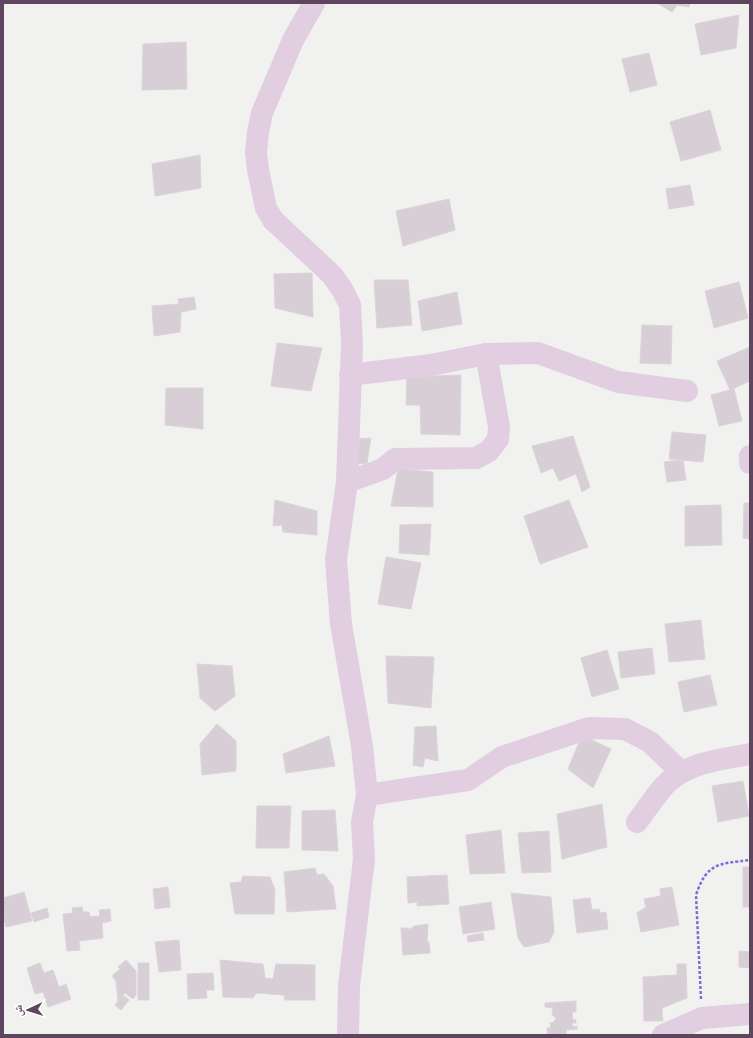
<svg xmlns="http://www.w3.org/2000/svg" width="753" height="1038" viewBox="0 0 753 1038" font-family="'Golos Text','Noto Naskh Arabic',sans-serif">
<rect width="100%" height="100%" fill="#f1f2f0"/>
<!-- building -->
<g fill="#d8ced5" stroke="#dcd3d9">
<polygon points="657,3 690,3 689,7 677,5 672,12"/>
<polygon points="739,15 736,48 701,55 695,24"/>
<polygon points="186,42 187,89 142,90 143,44"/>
<polygon points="649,53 657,85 630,92 622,59"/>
<polygon points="710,110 721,150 681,161 670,122"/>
<polygon points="200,155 201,188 155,196 152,164"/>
<polygon points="690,185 694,205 669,209 666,189"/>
<polygon points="449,199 455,230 403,246 396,211"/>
<polygon points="312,273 313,317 275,308 274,274"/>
<polygon points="374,280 408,280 412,325 377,328"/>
<polygon points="739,282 748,318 714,328 705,291"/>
<polygon points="457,292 462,324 422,331 418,301"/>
<polygon points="194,297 196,309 181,312 180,332 154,336 152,306 179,304 178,299"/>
<polygon points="642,325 672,326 671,364 640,363"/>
<polygon points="277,343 322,348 311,391 271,386"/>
<polygon points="750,347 750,381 730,390 717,361"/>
<polygon points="461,375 460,435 421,434 420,405 406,405 407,377"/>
<polygon points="166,388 203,388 203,429 165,425"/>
<polygon points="734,389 742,421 719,426 711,395"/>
<polygon points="672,432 706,435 703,462 669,459"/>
<polygon points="573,436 590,487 582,492 576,474 559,481 553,468 541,473 532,446"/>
<polygon points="371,438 367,463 355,464 357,439"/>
<polygon points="683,460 686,480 667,482 664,462"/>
<polygon points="398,469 433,472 433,507 391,506"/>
<polygon points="275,500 317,511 317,535 283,532 282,525 273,526"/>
<polygon points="569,500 588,547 540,564 524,516"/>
<polygon points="744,503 750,503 750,539 743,538"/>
<polygon points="721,505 722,545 685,546 685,506"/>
<polygon points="431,524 429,555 399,553 400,525"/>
<polygon points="386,557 421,563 411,609 378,604"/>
<polygon points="701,620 705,659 669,662 665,624"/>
<polygon points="652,648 655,674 621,678 618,652"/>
<polygon points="607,650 619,689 592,697 581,658"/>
<polygon points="386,656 434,657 431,708 388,703"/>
<polygon points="197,664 232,666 235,696 215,711 200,698"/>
<polygon points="710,675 717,705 684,712 678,682"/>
<polygon points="217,724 236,741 236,771 202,775 200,744"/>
<polygon points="436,726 438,761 425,758 423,767 413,765 415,727"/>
<polygon points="582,735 611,749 593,788 568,769"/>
<polygon points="329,736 335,766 286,773 283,754"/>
<polygon points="743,781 749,816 718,822 712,786"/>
<polygon points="602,804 607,847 562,859 557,814"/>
<polygon points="257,806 291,806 289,848 256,848"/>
<polygon points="335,810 338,851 302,850 302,811"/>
<polygon points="501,830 505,873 470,874 466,835"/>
<polygon points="549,831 551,872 522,873 518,833"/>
<rect x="743" y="867" width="7" height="40"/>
<polygon points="315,868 317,875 324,874 333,886 336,909 287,912 284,872"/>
<polygon points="447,875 449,904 417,906 417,902 408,903 407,877"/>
<polygon points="243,876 270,877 275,890 274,914 235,914 230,883 241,882"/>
<polygon points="168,887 170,907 155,909 153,889"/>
<polygon points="672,887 679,925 641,932 637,913 646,907 644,899 661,896 660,889"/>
<polygon points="24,892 32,921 6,927 3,915 3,898"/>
<polygon points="511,893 551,897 554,932 549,942 524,947 518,938"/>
<polygon points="590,898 592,910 599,909 600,913 606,912 608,929 577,933 573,900"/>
<polygon points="491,902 495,929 463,934 459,907"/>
<polygon points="82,907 83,912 89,912 90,917 100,916 99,910 110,909 111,921 102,923 103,938 79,941 80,950 67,951 63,914 73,913 72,908"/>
<polygon points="47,908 49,917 34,922 31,913"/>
<polygon points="428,924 427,942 429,942 430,953 403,955 401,928 409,928 409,930 414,926"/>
<polygon points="483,933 484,940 468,942 467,936"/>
<polygon points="179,940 181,970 159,972 155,942"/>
<polygon points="739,951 750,952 750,968 739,967"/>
<polygon points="126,960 136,971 136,995 133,999 125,993 123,995 129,1000 121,1010 115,1005 118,1001 116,981 112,976 120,969 118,967"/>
<polygon points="220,960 263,964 265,978 273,979 276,964 315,965 315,1000 285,1000 284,995 256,993 253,998 223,997"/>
<polygon points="40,963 44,973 53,970 59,987 66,984 71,999 48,1007 43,992 35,994 27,968"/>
<rect x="138" y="963" width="11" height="37"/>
<polygon points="677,964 686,964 687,998 662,1008 663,1021 644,1021 643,977 677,975"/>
<polygon points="213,973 214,990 206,990 207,998 188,999 187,974"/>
<polygon points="576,1001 576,1012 572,1012 573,1020 576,1020 576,1023 572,1023 573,1027 577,1026 577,1029 566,1030 566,1035 548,1035 547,1028 551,1028 550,1023 554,1022 556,1018 552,1015 553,1008 545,1007 545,1003"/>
</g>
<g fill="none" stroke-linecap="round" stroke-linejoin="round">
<!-- path -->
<path stroke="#7871d3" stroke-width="2.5" stroke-dasharray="3 2" stroke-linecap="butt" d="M 701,999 L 696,895 C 707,862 719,864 750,860"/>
<!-- minor -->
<g stroke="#e1cee0" stroke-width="22">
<polyline points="314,3 293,40 262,113 258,132 256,153 258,170 266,208 273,220 332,275 342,289 350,305 352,344 347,482 336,560 341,624 362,746 367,795 362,822 364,859 349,986 348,1035"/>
<polyline points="350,375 431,365 486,354 538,353 618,382 687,391"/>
<polyline points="750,456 750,463"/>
<polyline points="347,482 383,469 395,459 476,458 489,451 498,439 499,427 486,354"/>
<polyline points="367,795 468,780 502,757 589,728 625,729 650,742 681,772"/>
<path d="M 637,822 C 646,810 655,796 665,785 C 687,762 720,760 750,754"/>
<polyline points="663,1035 702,1018 750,1014"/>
</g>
</g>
<!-- border -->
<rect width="753" height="1038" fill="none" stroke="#5f465e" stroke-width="8"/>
<!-- north arrow -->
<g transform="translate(28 1010) rotate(266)" stroke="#ffffff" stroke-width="3" paint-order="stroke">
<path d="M0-3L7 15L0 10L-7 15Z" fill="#5f465e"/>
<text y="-6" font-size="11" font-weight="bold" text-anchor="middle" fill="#5f465e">ش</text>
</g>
</svg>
